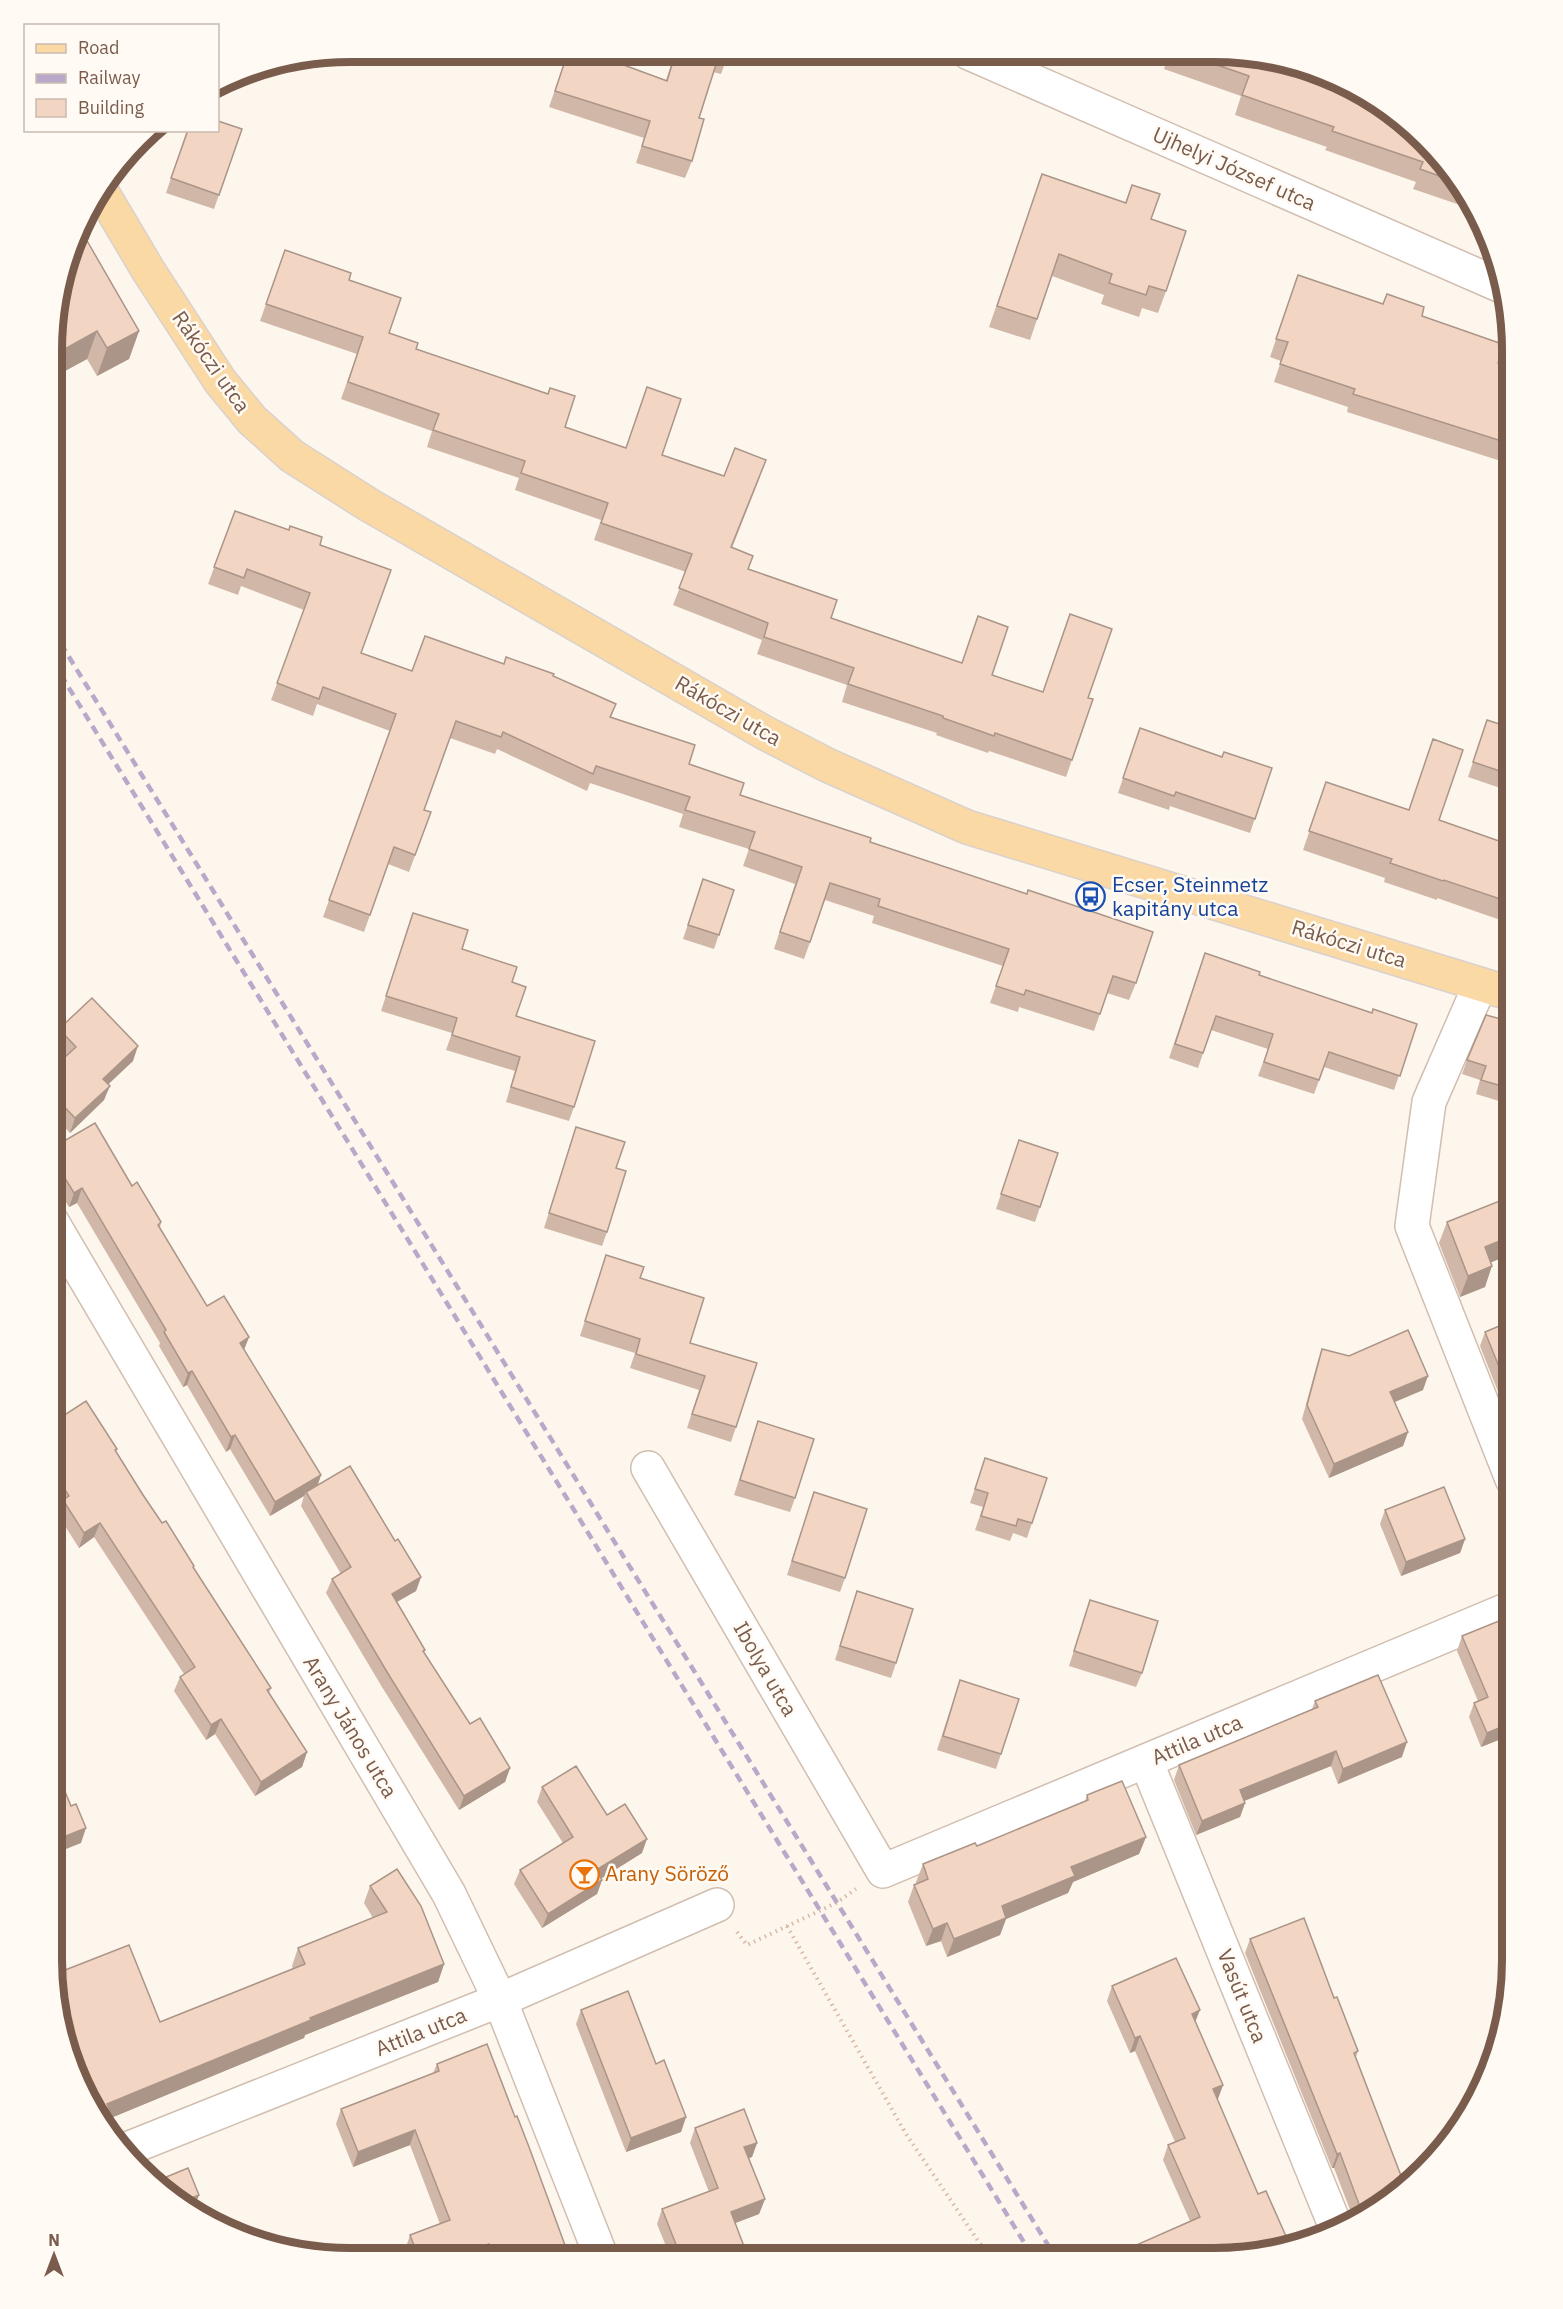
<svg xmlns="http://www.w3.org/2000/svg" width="1563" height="2309" viewBox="0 0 1563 2309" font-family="'IBM Plex Sans',sans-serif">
<rect width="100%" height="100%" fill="#fdf6ec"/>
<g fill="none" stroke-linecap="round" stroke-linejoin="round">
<defs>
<g id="minor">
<polyline points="969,53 1499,285"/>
<polyline points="1480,985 1429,1102 1412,1226 1512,1479"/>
<polyline points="52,1222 449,1894 500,2000 601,2256"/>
<polyline points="648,1468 883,1871 1511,1608"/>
<polyline points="1146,1761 1337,2230"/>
<polyline points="122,2151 500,2000 717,1905"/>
</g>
<polyline id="major" points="100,189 148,270 220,381 252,420 292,456 369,505 765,733 827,765 967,827 1512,994"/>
</defs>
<!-- minor casing -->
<use href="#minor" stroke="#d1beb0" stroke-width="36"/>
<!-- major casing -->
<use href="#major" stroke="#dad1cd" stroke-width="36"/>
<!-- path -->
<g stroke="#d9b8a5" stroke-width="4" stroke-dasharray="1.5 4.5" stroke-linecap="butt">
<polyline points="787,1926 906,2134 989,2257"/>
<polyline points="737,1932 747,1945 836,1903 856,1889"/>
</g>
<!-- minor -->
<use href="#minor" stroke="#fff" stroke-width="33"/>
<!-- major -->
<use href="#major" stroke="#fbd9a5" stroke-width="33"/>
<!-- rail -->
<g stroke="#b9a8c9" stroke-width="4.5" stroke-dasharray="9 6" stroke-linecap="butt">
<polyline points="53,631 1056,2258"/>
<polyline points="53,662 1033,2257"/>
</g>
</g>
<!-- wall -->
<g fill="#d1b7a8">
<polygon points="568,52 613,61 666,80 675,52 729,52 721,74 713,72 699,118 692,161 685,178 636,163 644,138 549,107"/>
<polygon points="1158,53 1253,54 1450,168 1465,193 1460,205 1413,189 1416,182 1325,150 1327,147 1235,115 1241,96 1164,69 1168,57"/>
<polygon points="242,129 214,209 166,193 187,130"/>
<polygon points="1042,174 1125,203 1132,185 1151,219 1166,291 1158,313 1142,308 1139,317 1101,304 1104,295 1052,276 1030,340 989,327"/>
<polygon points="285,250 349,280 389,333 416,349 565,427 626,448 662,455 724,476 760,477 732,548 749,569 831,618 992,675 1043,692 1088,698 1093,699 1066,777 989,751 988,753 936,735 937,733 842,702 847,685 757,654 762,640 673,605 686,572 594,540 601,520 515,490 519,478 427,447 432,431 341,399 357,354 260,321"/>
<polygon points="1298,275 1383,304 1422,316 1498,363 1512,441 1504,462 1347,412 1348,407 1274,382 1281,361 1270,357"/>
<polygon points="54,310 139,331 129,359 97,376 87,359 54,377"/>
<polygon points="235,511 320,545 361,653 412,671 504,664 553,676 616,704 611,718 740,795 870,842 1136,983 1129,1000 1107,993 1094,1031 1019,1007 1018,1012 990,1003 1003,966 872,923 874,916 825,900 804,959 774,949 795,884 743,866 749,849 679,827 683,814 590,783 587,791 497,749 495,754 450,738 424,810 431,812 409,872 388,864 364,932 323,917 390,731 317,704 313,716 271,700 304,610 241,586 238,595 208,584"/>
<polygon points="1487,720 1512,728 1512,792 1468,777"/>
<polygon points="1140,728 1222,757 1272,768 1250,833 1170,806 1169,810 1118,793"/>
<polygon points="1326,782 1498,841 1512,802 1512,924 1437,898 1437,900 1384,882 1385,878 1303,850"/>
<polygon points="703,879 734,890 714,949 683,939"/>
<polygon points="413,913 462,949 512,982 516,1016 574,1107 569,1121 506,1102 515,1071 446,1050 452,1033 381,1011"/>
<polygon points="1200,967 1259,975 1372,1013 1417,1024 1394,1090 1324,1067 1314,1094 1258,1076 1268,1049 1211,1030 1198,1068 1169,1058"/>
<polygon points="1512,1022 1512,1105 1476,1094 1480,1080 1462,1074 1467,1060"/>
<polygon points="59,1029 133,1061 108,1084 104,1100 70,1133 52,1114 52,1069 66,1056 54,1043"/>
<polygon points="576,1127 616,1168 607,1232 602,1246 544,1228"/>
<polygon points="1019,1140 1058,1153 1035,1222 996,1209"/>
<polygon points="52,1148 132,1186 161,1222 160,1228 207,1306 249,1337 244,1350 321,1475 318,1485 395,1541 421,1577 416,1591 397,1602 425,1650 424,1652 470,1724 510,1768 505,1782 459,1810 382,1687 326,1593 332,1579 341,1574 301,1506 304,1496 270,1516 230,1449 226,1452 187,1385 183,1387 159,1346 160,1343 77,1203 69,1207 52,1180"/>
<polygon points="1512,1196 1512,1254 1491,1262 1485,1287 1460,1297 1439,1243 1447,1222"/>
<polygon points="606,1255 640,1278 690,1343 736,1427 731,1442 687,1428 699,1390 630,1368 635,1353 580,1336"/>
<polygon points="1512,1326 1512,1427 1480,1346 1485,1332 1506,1329"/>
<polygon points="1322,1349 1423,1390 1395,1402 1408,1432 1403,1446 1329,1478 1302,1419 1317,1364"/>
<polygon points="758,1421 795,1498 790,1512 734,1495"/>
<polygon points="52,1423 117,1449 116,1452 162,1523 194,1566 194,1568 271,1688 269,1693 307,1752 302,1767 255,1796 215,1734 206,1740 174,1691 180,1677 184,1674 94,1537 79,1548 58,1515 61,1506 52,1492"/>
<polygon points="985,1458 1032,1523 1027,1538 1013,1533 1010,1541 975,1530 983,1507 970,1503"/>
<polygon points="814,1492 845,1578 840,1592 787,1575"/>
<polygon points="1385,1510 1465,1539 1460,1553 1401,1576 1380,1524"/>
<polygon points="857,1591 896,1663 891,1678 835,1660"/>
<polygon points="1090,1600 1142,1673 1136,1687 1069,1666"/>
<polygon points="1511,1616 1511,1735 1481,1747 1469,1717 1474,1703 1478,1701 1457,1651 1462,1636"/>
<polygon points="960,1680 1001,1754 996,1769 937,1750"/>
<polygon points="1315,1701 1402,1757 1338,1784 1331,1766 1244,1801 1245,1803 1240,1817 1196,1835 1174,1780 1179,1765 1312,1709"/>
<polygon points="542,1787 607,1815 642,1853 601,1878 602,1880 597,1894 542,1928 514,1884 520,1870 563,1843 537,1802"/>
<polygon points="1087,1795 1146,1837 1139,1854 1073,1882 1068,1893 1006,1919 1000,1935 947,1957 941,1941 926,1946 908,1902 914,1885 917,1884 916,1882 923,1864 977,1846 1085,1801"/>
<polygon points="370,1886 444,1964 438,1982 305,2035 304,2038 106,2120 55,1974 160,2022 293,1969 292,1966 298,1948 373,1918 364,1903"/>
<polygon points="1250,1939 1334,1998 1358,2051 1356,2057 1395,2196 1354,2220 1334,2168 1332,2168 1245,1953"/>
<polygon points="1112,1986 1195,2022 1223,2085 1217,2100 1214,2258 1130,2258 1134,2246 1190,2221 1163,2160 1168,2145 1175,2142 1135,2051 1130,2053 1107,2001"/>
<polygon points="581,2010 656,2064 686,2117 681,2132 626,2152 576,2024"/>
<polygon points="437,2064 569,2256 407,2256 405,2250 410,2235 440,2224 410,2145 353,2167 336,2124 341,2109 433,2073"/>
<polygon points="695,2128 757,2143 752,2157 749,2158 765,2199 759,2214 735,2223 748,2257 670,2256 657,2224 662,2209 709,2192 690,2143"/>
</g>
<!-- shaded-wall -->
<g fill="#aa9588">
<polygon points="97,331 87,359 54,377 54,355"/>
<polygon points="139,331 129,359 97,376 107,348"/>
<polygon points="138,1046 133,1061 98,1094 103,1079"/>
<polygon points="110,1086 104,1100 70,1133 75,1118"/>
<polygon points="82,1188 77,1203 69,1207 74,1193"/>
<polygon points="1512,1236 1512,1254 1477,1268 1485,1247"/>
<polygon points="1492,1266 1485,1287 1460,1297 1468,1276"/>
<polygon points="249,1337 243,1352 240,1343"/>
<polygon points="192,1371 187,1385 183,1387 188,1373"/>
<polygon points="1428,1376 1423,1390 1385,1406 1390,1392"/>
<polygon points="1408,1432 1403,1446 1329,1478 1334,1464"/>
<polygon points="235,1435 230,1449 226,1452 231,1437"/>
<polygon points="321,1475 316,1489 306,1492 304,1496 270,1516 275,1502"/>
<polygon points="100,1523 94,1537 79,1548 84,1533"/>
<polygon points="1465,1539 1460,1553 1401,1576 1406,1562"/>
<polygon points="421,1577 416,1591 386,1608 392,1594"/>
<polygon points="221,1719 215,1734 206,1740 211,1725"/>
<polygon points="1511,1723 1511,1735 1481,1747 1487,1733"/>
<polygon points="1407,1742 1402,1757 1338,1784 1343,1769"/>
<polygon points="1336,1751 1331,1766 1234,1805 1240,1790"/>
<polygon points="307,1752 302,1767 255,1796 261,1782"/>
<polygon points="510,1768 505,1782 459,1810 464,1796"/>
<polygon points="1245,1803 1240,1817 1196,1835 1202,1821"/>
<polygon points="86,1828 81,1843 51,1855 51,1842"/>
<polygon points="1146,1837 1139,1854 1073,1882 1068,1893 1006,1919 1000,1935 947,1957 954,1939 1002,1906 1071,1867"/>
<polygon points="647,1839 642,1853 591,1885 596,1870"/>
<polygon points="602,1880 597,1894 542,1928 548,1914"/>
<polygon points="947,1923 941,1941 926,1946 933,1929"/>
<polygon points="444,1964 438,1982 305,2035 304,2038 106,2120 104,2125 97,2114 107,2104 310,2018"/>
<polygon points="1200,2010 1194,2025 1192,2014"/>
<polygon points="1140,2036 1135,2051 1130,2053 1135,2038"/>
<polygon points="1223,2085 1218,2099 1208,2104 1213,2089"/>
<polygon points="686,2117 681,2132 626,2152 631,2138"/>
<polygon points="415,2130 410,2145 353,2167 358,2152"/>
<polygon points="757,2143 752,2157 739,2162 744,2147"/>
<polygon points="1340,2153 1334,2168 1332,2168 1337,2154"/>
<polygon points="199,2195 194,2208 191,2210 179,2203"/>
<polygon points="765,2199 759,2214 725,2227 731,2212"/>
<polygon points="489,2244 484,2256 457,2256"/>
</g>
<!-- building -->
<g fill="#f3d5c3" stroke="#aa9588" stroke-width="1.5">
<polygon points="568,52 616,52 613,61 667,81 676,52 729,52 727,57 719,55 699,118 704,119 692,161 642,146 650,121 555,91"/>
<polygon points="1183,53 1253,54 1327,74 1395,112 1450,168 1459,183 1420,169 1423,162 1332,131 1334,127 1242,95 1249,76"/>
<polygon points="218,121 242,129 219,195 171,178 188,130 218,130"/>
<polygon points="1042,174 1126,203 1132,185 1160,194 1151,219 1186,231 1166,291 1149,286 1146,295 1109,283 1112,274 1059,254 1037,319 997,306"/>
<polygon points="86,239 139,331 107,348 97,331 54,355 54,310 76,245"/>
<polygon points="285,250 351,273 349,280 401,298 389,333 418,343 416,349 548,394 550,388 575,396 565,427 626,448 647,387 681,399 662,455 724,476 735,448 766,460 731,547 753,556 748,569 837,600 831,618 962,663 978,616 1008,627 992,675 1043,692 1070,614 1112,629 1088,698 1093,699 1072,760 995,733 994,736 943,718 943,716 848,684 854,668 764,637 768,623 679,588 692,554 601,523 608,503 521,473 525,461 433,430 439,414 348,382 363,337 266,304"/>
<polygon points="1298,275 1383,304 1387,294 1424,307 1422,316 1505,345 1498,363 1512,368 1511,444 1353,394 1355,389 1280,364 1288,342 1276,339"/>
<polygon points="235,511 289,530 290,526 322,537 320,545 391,570 361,653 412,671 425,636 504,664 506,657 554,674 553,676 616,704 610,717 695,745 689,764 744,783 740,795 871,838 870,842 1027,894 1028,890 1153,932 1136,983 1113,976 1100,1014 1026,990 1024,995 996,986 1009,949 878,906 880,899 830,883 810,942 780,932 802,867 749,849 755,832 685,810 690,797 596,766 593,774 503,732 501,737 456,721 424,810 431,812 415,855 394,847 370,915 329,900 396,714 323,687 319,699 277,683 310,593 247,569 244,578 214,567"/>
<polygon points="1487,720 1512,728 1512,775 1473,762"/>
<polygon points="1140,728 1222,757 1224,752 1272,768 1255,819 1176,792 1174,796 1123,778"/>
<polygon points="1433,739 1463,750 1439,820 1499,841 1512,803 1512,903 1444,880 1443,881 1390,863 1392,859 1309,831 1326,782 1409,810"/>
<polygon points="703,879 734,890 719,935 688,925"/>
<polygon points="413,913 468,930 462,949 517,967 512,982 526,987 516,1016 595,1041 574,1107 511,1087 520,1057 452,1035 457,1018 386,996"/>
<polygon points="1205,953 1260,972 1259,975 1372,1013 1373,1009 1417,1024 1400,1076 1329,1052 1319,1080 1264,1062 1273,1034 1216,1016 1203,1053 1175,1044"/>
<polygon points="92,998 138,1046 103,1079 110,1086 75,1118 52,1094 52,1069 76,1047 59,1029"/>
<polygon points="1486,1015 1512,1022 1512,1089 1481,1080 1486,1066 1467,1060"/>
<polygon points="95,1123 132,1186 137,1182 161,1222 158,1225 207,1306 224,1296 249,1337 240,1343 321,1475 275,1502 235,1435 231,1437 192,1371 188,1373 164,1332 166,1330 82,1188 74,1193 52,1157 52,1148"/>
<polygon points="576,1127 625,1142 616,1168 626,1171 607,1232 549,1213"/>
<polygon points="1019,1140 1058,1153 1040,1207 1001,1194"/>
<polygon points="1512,1196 1512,1236 1485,1247 1492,1266 1468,1276 1447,1222"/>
<polygon points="606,1255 644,1267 640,1278 704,1298 690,1343 757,1363 736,1427 692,1414 705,1376 636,1354 640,1339 585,1321"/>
<polygon points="1504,1324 1506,1329 1512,1326 1512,1399 1485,1332"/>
<polygon points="1408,1330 1428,1376 1390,1392 1408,1432 1334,1464 1307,1405 1322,1349 1349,1356"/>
<polygon points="86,1401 117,1449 115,1450 143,1495 162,1523 166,1521 194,1566 193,1567 271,1688 267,1690 307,1752 261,1782 221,1719 211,1725 180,1677 195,1667 100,1523 84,1533 63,1500 69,1496 52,1469 52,1423"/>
<polygon points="758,1421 814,1439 795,1498 740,1480"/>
<polygon points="985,1458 1047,1478 1032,1523 1018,1519 1016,1526 981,1516 988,1493 975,1489"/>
<polygon points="350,1466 395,1541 398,1539 421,1577 392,1594 425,1650 423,1651 470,1724 480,1718 510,1768 464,1796 387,1672 332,1579 351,1567 306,1492"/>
<polygon points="1444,1487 1465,1539 1406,1562 1385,1510"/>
<polygon points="814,1492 867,1509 845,1578 792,1561"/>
<polygon points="857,1591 913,1609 896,1663 840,1646"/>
<polygon points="1090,1600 1158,1621 1142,1673 1074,1651"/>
<polygon points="1511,1616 1511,1723 1487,1733 1474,1703 1488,1697 1462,1636"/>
<polygon points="1378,1675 1407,1742 1343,1769 1336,1751 1240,1790 1245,1803 1202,1821 1179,1765 1318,1707 1315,1701"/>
<polygon points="960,1680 1019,1699 1001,1754 943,1736"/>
<polygon points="51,1758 71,1806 76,1804 86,1828 51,1842"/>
<polygon points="576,1766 607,1815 625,1804 647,1839 596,1870 602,1880 548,1914 520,1870 573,1837 542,1787"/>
<polygon points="1122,1781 1146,1837 1071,1867 1075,1876 1002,1906 1006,1918 954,1939 947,1923 933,1929 914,1885 928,1879 923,1864 975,1843 977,1846 1088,1800 1087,1795"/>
<polygon points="397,1869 421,1906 444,1964 310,2018 311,2020 107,2104 109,2109 97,2114 74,2074 53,1969 55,1974 129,1945 160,2022 305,1964 298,1948 387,1912 370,1886"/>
<polygon points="1304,1918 1334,1998 1337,1997 1358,2051 1354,2053 1405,2186 1395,2196 1363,2215 1340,2153 1337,2154 1250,1939"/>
<polygon points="1176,1958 1200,2010 1192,2014 1223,2085 1213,2089 1258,2194 1266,2191 1289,2243 1214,2258 1140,2258 1134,2246 1200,2217 1168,2145 1185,2138 1140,2036 1135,2038 1112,1986"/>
<polygon points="628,1991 656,2064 664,2060 686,2117 631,2138 581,2010"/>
<polygon points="487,2044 515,2117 517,2116 529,2147 569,2256 494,2256 489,2244 457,2256 418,2256 410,2235 450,2220 415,2130 358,2152 341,2109 439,2071 437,2064"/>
<polygon points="744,2109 757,2143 744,2147 765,2199 731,2212 748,2257 681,2257 662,2209 718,2188 695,2128"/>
<polygon points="188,2168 199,2195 179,2203 168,2197 154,2182"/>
</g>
<!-- icons -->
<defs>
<symbol id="bus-ring" viewBox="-11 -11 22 22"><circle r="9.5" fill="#fffaf3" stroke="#1a4fb4" stroke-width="1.5"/><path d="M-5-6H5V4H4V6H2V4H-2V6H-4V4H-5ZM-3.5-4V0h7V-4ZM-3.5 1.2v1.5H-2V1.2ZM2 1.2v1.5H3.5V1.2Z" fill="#1a4fb4"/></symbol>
<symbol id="bar-ring" viewBox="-11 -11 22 22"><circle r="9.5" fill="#fffaf3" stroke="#e8710a" stroke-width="1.5"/><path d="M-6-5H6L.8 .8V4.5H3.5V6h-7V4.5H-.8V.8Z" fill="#e8710a"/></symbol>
</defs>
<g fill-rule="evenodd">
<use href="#bus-ring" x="1074" y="880" width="33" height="33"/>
<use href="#bar-ring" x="568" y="1858" width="33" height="33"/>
</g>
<g text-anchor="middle" stroke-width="5" stroke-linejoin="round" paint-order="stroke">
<!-- street labels -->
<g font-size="21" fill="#7a5c4d" stroke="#fffaf3">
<text transform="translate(1234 169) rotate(24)" y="7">Ujhelyi József utca</text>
<text transform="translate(211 362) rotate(55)" y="7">Rákóczi utca</text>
<text transform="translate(728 711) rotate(30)" y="7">Rákóczi utca</text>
<text transform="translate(1349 944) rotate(17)" y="7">Rákóczi utca</text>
<text transform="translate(765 1669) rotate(60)" y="7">Ibolya utca</text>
<text transform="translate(350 1727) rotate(59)" y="7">Arany János utca</text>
<text transform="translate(1197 1740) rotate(-23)" y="7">Attila utca</text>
<text transform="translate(1242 1996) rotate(68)" y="7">Vasút utca</text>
<text transform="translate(421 2032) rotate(-22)" y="7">Attila utca</text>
</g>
<!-- transit labels -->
<g font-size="21" fill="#164399" stroke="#fffaf3" text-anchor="start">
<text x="1112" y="892">Ecser, Steinmetz<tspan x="1112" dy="24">kapitány utca</tspan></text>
</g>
<!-- food labels -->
<g font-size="21" fill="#c56008" stroke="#fffaf3" text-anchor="start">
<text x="605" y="1881">Arany Söröző</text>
</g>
</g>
<!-- crop -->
<path d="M0 0H1563V2309H0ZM350 62H1214A288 288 0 0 1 1502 350V1960A288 288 0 0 1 1214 2248H350A288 288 0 0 1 62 1960V350A288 288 0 0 1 350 62Z" fill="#fffaf3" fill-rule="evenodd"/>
<path fill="none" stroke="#7a5c4d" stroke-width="8" d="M350 62H1214A288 288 0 0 1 1502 350V1960A288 288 0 0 1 1214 2248H350A288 288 0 0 1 62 1960V350A288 288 0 0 1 350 62Z"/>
<!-- legend -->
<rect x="24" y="24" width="195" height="108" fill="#fffaf3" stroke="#cabbb1" stroke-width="1.5"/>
<rect x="36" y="44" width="30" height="9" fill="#fbd9a5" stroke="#cabbb1" stroke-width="1.5"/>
<text x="78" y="54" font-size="18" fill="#7a5c4d">Road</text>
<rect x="36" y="74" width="30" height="9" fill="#b9a8c9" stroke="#cabbb1" stroke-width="1.5"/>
<text x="78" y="84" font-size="18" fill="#7a5c4d">Railway</text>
<rect x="36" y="99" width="30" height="18" fill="#f3d5c3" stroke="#cabbb1" stroke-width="1.5"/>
<text x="78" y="114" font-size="18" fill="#7a5c4d">Building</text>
<!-- north arrow -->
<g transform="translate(54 2255)" stroke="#fffaf3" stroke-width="4.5" paint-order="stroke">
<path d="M0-4.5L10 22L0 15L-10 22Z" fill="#7a5c4d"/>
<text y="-9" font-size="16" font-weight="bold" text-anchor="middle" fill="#7a5c4d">N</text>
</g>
</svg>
